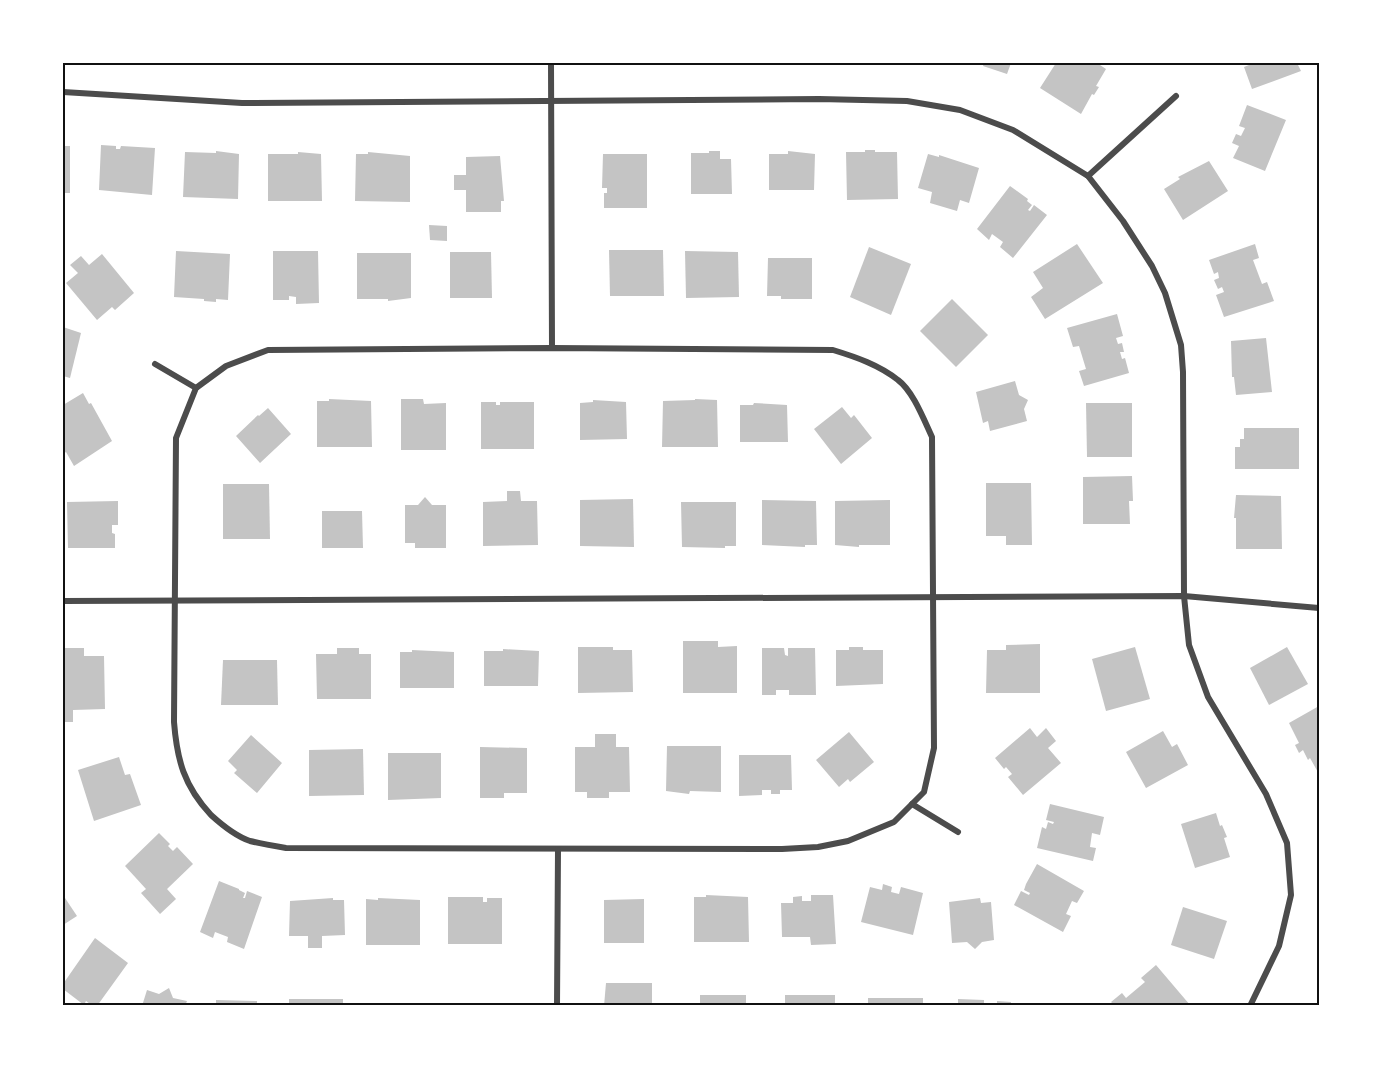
<svg xmlns="http://www.w3.org/2000/svg" width="1382" height="1069" viewBox="0 0 1382 1069" font-family="'Fira Sans',sans-serif">
<rect width="100%" height="100%" fill="#fff"/>
<!-- building -->
<g fill="#c4c4c4">
<polygon points="984,63 1011,63 1007,74 983,66"/>
<polygon points="1056,63 1097,63 1106,69 1096,86 1099,87 1094,95 1092,94 1081,114 1040,88"/>
<polygon points="1248,63 1297,63 1301,71 1252,89 1244,67 1249,65"/>
<polygon points="1247,105 1286,120 1265,171 1233,158 1239,146 1232,143 1236,134 1241,136 1245,128 1239,126"/>
<polygon points="101,145 116,146 116,149 120,149 121,146 155,148 152,195 99,190"/>
<rect x="63" y="146" width="7" height="47"/>
<polygon points="865,150 875,150 875,152 897,152 898,199 847,200 846,152 865,152"/>
<polygon points="216,151 239,154 238,199 183,197 185,152 216,153"/>
<polygon points="709,151 720,151 720,159 731,159 732,194 691,194 691,153 709,153"/>
<polygon points="788,151 815,154 814,190 769,190 769,154 788,154"/>
<polygon points="298,152 321,154 322,201 268,201 268,154 298,154"/>
<polygon points="368,152 410,156 410,202 355,201 356,154 368,154"/>
<polygon points="603,154 647,154 647,208 604,208 604,193 607,193 607,188 602,188"/>
<polygon points="928,154 939,157 939,155 979,168 969,203 960,200 957,211 930,203 932,192 918,188"/>
<polygon points="500,156 504,201 501,201 501,212 466,212 466,190 454,190 454,175 466,175 466,157"/>
<polygon points="1209,161 1228,191 1183,220 1164,189 1180,179 1178,177"/>
<polygon points="1010,186 1028,199 1027,201 1032,205 1028,210 1030,211 1034,205 1047,215 1013,258 1000,247 1003,242 992,234 989,240 977,229"/>
<polygon points="429,225 447,226 447,241 430,240"/>
<polygon points="1077,244 1103,283 1045,319 1031,297 1043,288 1033,272"/>
<polygon points="1255,244 1259,258 1253,260 1262,284 1267,282 1274,301 1224,317 1216,295 1224,292 1222,287 1218,289 1214,280 1219,278 1218,272 1214,274 1209,260"/>
<polygon points="869,247 911,264 891,315 850,297"/>
<polygon points="609,250 663,250 664,296 610,296"/>
<polygon points="176,251 230,254 228,300 216,299 216,302 204,301 204,299 174,297"/>
<polygon points="273,251 318,251 319,303 296,304 296,297 289,296 289,300 273,300"/>
<polygon points="685,251 738,252 739,297 686,298"/>
<polygon points="450,252 491,252 492,298 450,298"/>
<polygon points="357,253 411,253 411,298 388,301 388,299 357,299"/>
<polygon points="102,254 134,293 115,310 112,307 97,320 66,283 78,273 70,265 81,256 89,265"/>
<polygon points="768,258 812,258 812,299 781,299 781,296 767,296"/>
<polygon points="952,299 988,335 956,367 920,331"/>
<polygon points="1117,314 1123,336 1116,338 1118,344 1122,343 1124,352 1120,352 1122,359 1125,358 1129,373 1084,386 1079,371 1086,369 1079,346 1073,347 1067,328"/>
<polygon points="63,327 81,333 70,378 63,376"/>
<polygon points="1266,338 1272,392 1236,395 1234,377 1232,377 1231,341"/>
<polygon points="1015,381 1019,395 1028,400 1024,409 1027,421 990,431 988,421 983,423 976,392"/>
<polygon points="83,393 89,404 91,403 112,441 74,466 66,452 63,454 63,405"/>
<polygon points="329,399 371,401 372,447 317,447 317,401 329,401"/>
<polygon points="401,399 423,399 424,404 446,403 446,450 401,450"/>
<polygon points="695,399 717,400 718,447 662,447 663,401 695,400"/>
<polygon points="593,400 626,402 627,439 580,440 580,403 593,402"/>
<polygon points="481,402 496,402 496,405 500,405 500,402 534,402 534,449 481,449"/>
<polygon points="754,403 787,405 788,442 740,442 740,405 753,405"/>
<polygon points="1086,403 1132,403 1132,457 1087,457"/>
<polygon points="842,407 851,418 854,415 872,438 841,464 814,429"/>
<polygon points="268,408 291,434 260,463 236,436 258,415 259,416"/>
<polygon points="1244,428 1299,428 1299,469 1235,469 1235,447 1240,447 1240,439 1244,439"/>
<polygon points="1132,476 1133,501 1129,501 1130,524 1083,524 1083,477"/>
<polygon points="986,483 1031,483 1032,545 1006,545 1006,536 986,536"/>
<polygon points="223,484 269,484 270,539 223,539"/>
<polygon points="507,491 520,491 521,501 537,501 538,545 483,546 483,502 507,501"/>
<polygon points="1236,495 1281,496 1282,549 1236,549 1236,518 1234,518"/>
<polygon points="425,497 432,505 446,505 446,548 415,548 415,543 405,543 405,505 418,505"/>
<polygon points="633,499 634,547 580,546 580,500"/>
<polygon points="762,500 816,501 817,545 805,545 805,547 762,545"/>
<polygon points="890,500 890,545 859,545 859,547 835,545 835,501"/>
<polygon points="118,501 118,525 112,525 112,533 115,534 115,548 68,548 67,502"/>
<polygon points="681,502 736,502 736,546 725,546 725,548 682,547"/>
<polygon points="322,511 362,511 363,548 322,548"/>
<polygon points="683,641 718,641 718,647 737,646 737,693 683,693"/>
<polygon points="1040,644 1040,693 986,693 987,650 1006,650 1006,645"/>
<polygon points="578,647 613,647 613,650 632,650 633,692 578,693"/>
<polygon points="849,647 863,647 863,650 883,650 883,684 836,686 836,650 849,650"/>
<polygon points="1135,647 1150,699 1106,711 1092,659"/>
<polygon points="1287,647 1308,684 1269,705 1250,668"/>
<polygon points="63,648 84,648 84,656 104,656 105,709 73,710 73,722 63,722"/>
<polygon points="337,648 359,648 359,654 371,654 371,699 317,699 316,654 337,654"/>
<polygon points="762,648 784,648 785,655 788,656 788,648 815,648 816,695 789,695 789,690 776,690 776,695 762,695"/>
<polygon points="503,649 539,651 538,686 484,686 484,651 503,651"/>
<polygon points="412,650 454,652 454,688 400,688 400,652 412,652"/>
<polygon points="223,660 277,660 278,705 221,705"/>
<polygon points="1319,706 1319,774 1310,758 1308,760 1303,750 1299,753 1295,745 1299,743 1289,723"/>
<polygon points="1030,728 1037,737 1046,728 1056,741 1048,748 1061,763 1023,795 1008,777 1012,774 1006,767 1004,769 995,758"/>
<polygon points="1163,731 1172,747 1177,744 1188,765 1146,788 1126,752"/>
<polygon points="849,732 874,762 850,782 848,779 839,787 816,760"/>
<polygon points="595,734 616,734 616,747 629,747 630,792 609,792 609,798 587,798 587,792 575,792 575,747 595,747"/>
<polygon points="251,735 282,763 257,793 234,773 237,770 228,761"/>
<polygon points="667,746 721,746 721,792 690,791 689,794 666,791"/>
<polygon points="480,747 527,748 527,793 504,793 504,798 480,798"/>
<polygon points="363,749 364,795 309,796 309,750"/>
<polygon points="388,753 441,753 441,798 388,800"/>
<polygon points="739,755 791,755 792,790 780,790 780,794 771,794 771,790 762,790 762,795 739,796"/>
<polygon points="119,757 125,775 130,774 141,805 94,821 78,770"/>
<polygon points="1050,804 1104,817 1100,835 1092,833 1090,847 1096,848 1093,861 1037,848 1042,827 1046,829 1048,822 1053,824 1054,822 1046,820"/>
<polygon points="1216,813 1220,826 1222,825 1227,837 1224,838 1230,857 1195,868 1181,824"/>
<polygon points="159,833 170,844 168,846 173,851 177,847 193,864 167,889 176,899 160,914 141,893 146,889 125,866"/>
<polygon points="1037,864 1084,891 1077,903 1072,901 1066,914 1071,916 1063,932 1014,905 1021,891 1029,895 1030,893 1024,890 1026,884"/>
<polygon points="219,881 239,889 239,890 245,893 243,898 245,898 247,891 262,897 244,949 227,942 228,937 215,932 213,938 200,932"/>
<polygon points="883,884 892,887 891,892 899,894 901,887 923,893 913,935 861,922 870,887 882,890"/>
<polygon points="63,895 77,916 63,925"/>
<polygon points="706,895 748,897 749,942 694,942 694,897 706,897"/>
<polygon points="811,895 833,895 836,944 811,945 810,937 782,937 781,903 793,903 793,897 802,896 802,901 811,901"/>
<polygon points="448,897 483,897 483,902 487,902 487,898 502,898 502,944 448,944"/>
<polygon points="333,898 333,900 344,900 345,935 322,936 322,948 308,948 308,936 289,936 290,901"/>
<polygon points="378,898 420,900 420,945 366,945 366,899 378,900"/>
<polygon points="980,898 981,903 991,902 994,940 982,942 975,949 967,942 952,943 949,902"/>
<polygon points="644,899 644,943 604,943 604,900"/>
<polygon points="1183,907 1227,921 1214,959 1171,945"/>
<polygon points="95,938 128,963 97,1006 93,1006 86,1001 84,1005 63,989 63,984"/>
<polygon points="1156,965 1190,1005 1115,1006 1111,1002 1122,993 1126,998 1145,982 1141,978"/>
<polygon points="606,983 652,983 652,1006 604,1006"/>
<polygon points="169,988 173,998 187,1001 185,1006 142,1006 147,990 159,994"/>
<rect x="700" y="995" width="46" height="11"/>
<rect x="785" y="995" width="50" height="11"/>
<rect x="868" y="998" width="55" height="8"/>
<rect x="289" y="999" width="54" height="7"/>
<polygon points="958,999 984,1000 984,1006 958,1006"/>
<polygon points="216,1000 257,1001 257,1006 216,1006"/>
<polygon points="997,1001 1011,1002 1011,1006 997,1006"/>
</g>
<g fill="none" stroke-linecap="round" stroke-linejoin="round">
<!-- minor -->
<g stroke="#4c4c4c" stroke-width="6">
<polyline points="551,63 552,348"/>
<polyline points="63,92 242,103 819,99 907,101 960,110 1013,130 1088,176 1123,221 1152,266 1165,293 1181,345 1183,372 1184,596 1189,645 1208,697 1266,794 1287,843 1291,895 1279,946 1250,1006"/>
<polyline points="1088,176 1176,96"/>
<path d="M 552,348 L 833,350 C 856,357 879,365 898,380 C 913,391 924,420 932,437 L 934,748 L 924,792 L 894,822 L 848,841 L 818,847 L 782,849 L 286,848 C 274,846 262,844 250,841 C 235,836 222,825 211,815 C 184,786 177,760 174,722 L 176,438 L 196,388 L 226,366 L 268,350 Z"/>
<polyline points="155,364 196,388"/>
<polyline points="63,601 1184,596 1319,608"/>
<polyline points="912,804 958,832"/>
<polyline points="557,1006 558,850"/>
</g>
</g>
<!-- border -->
<rect width="1382" height="1069" fill="none" stroke="#ffffff" stroke-width="129"/>
<rect x="64" y="64" width="1254" height="940" fill="none" stroke="#111" stroke-width="2"/>
</svg>
